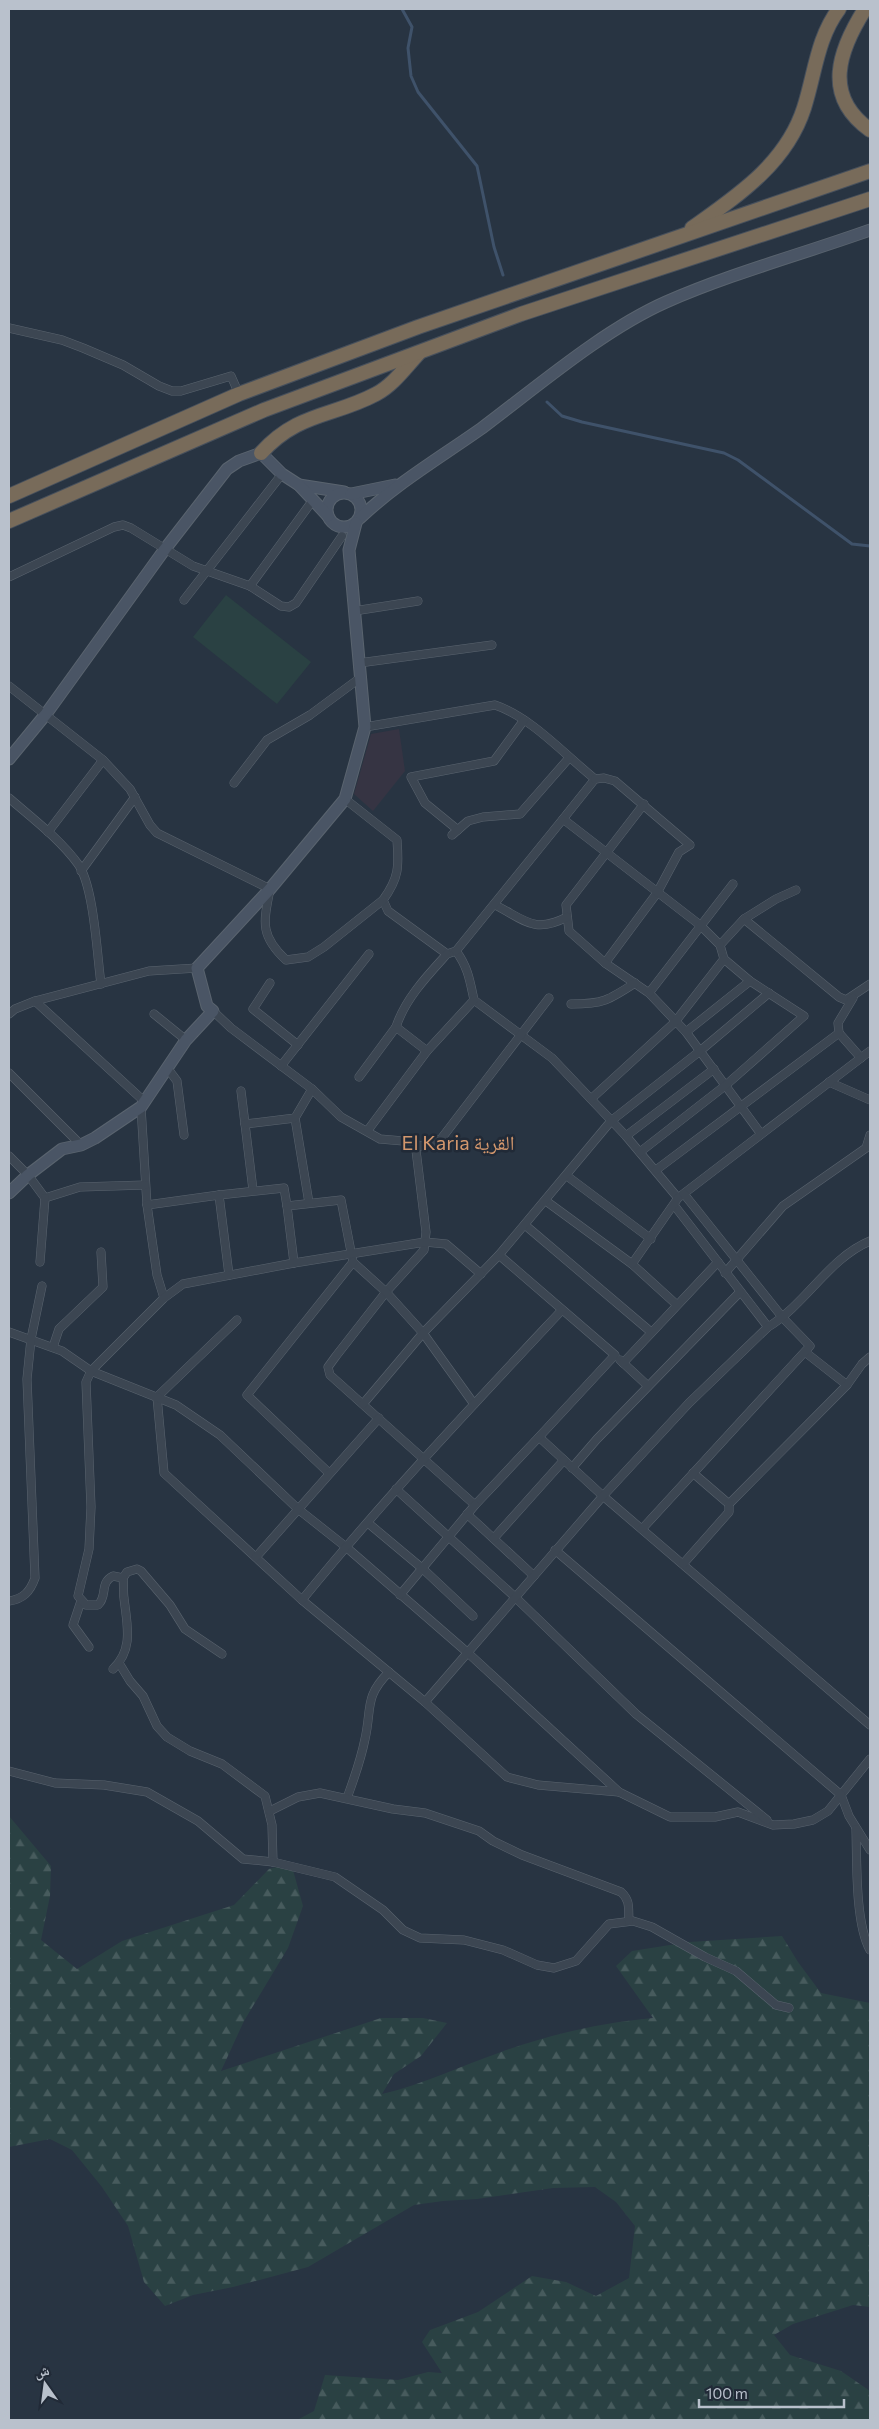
<svg xmlns="http://www.w3.org/2000/svg" width="879" height="2429" viewBox="0 0 879 2429" font-family="Commissioner,'Noto Naskh Arabic',sans-serif">
<defs>
<pattern id="forest-firs" width="22" height="20" patternUnits="userSpaceOnUse" patternTransform="scale(1.25)"><rect width="22" height="20" fill="#2a4143"/><path d="M5 1l3.5 6h-7zM16 11l3.5 6h-7z" fill="#475b5d"/></pattern>
</defs>
<rect width="100%" height="100%" fill="#283442"/>
<!-- medical -->
<polygon fill="#363443" points="399,729 405,771 373,811 354,794 371,734"/>
<!-- grass -->
<polygon fill="#2a4143" points="226,595 311,662 277,704 193,637"/>
<!-- forest -->
<path fill="url(#forest-firs)" d="M 9,1816 L 51,1866 L 50,1896 L 41,1940 L 77,1969 L 122,1941 L 234,1905 L 269,1869 L 291,1863 L 303,1906 L 288,1948 L 244,2021 L 221,2071 L 381,2018 L 423,2018 L 447,2023 L 421,2056 L 394,2074 L 382,2094 C 424,2084 461,2066 501,2052 C 551,2034 600,2023 653,2018 L 616,1966 L 632,1951 L 689,1942 L 782,1936 L 798,1962 L 821,1993 L 870,2003 L 870,2307 L 853,2305 L 793,2324 L 774,2335 L 790,2355 L 841,2371 L 870,2391 L 870,2420 L 297,2420 L 314,2411 L 325,2375 L 398,2380 L 428,2372 L 442,2373 L 422,2342 L 430,2330 L 478,2312 L 532,2276 L 566,2282 L 596,2296 L 629,2278 L 635,2226 L 616,2202 L 595,2187 L 553,2188 L 477,2199 L 443,2201 L 414,2205 L 308,2267 L 233,2287 L 193,2295 L 165,2306 L 144,2282 L 128,2226 L 102,2187 L 72,2150 L 50,2139 L 9,2147 Z"/>
<g fill="none" stroke-linecap="round" stroke-linejoin="round">
<!-- stream -->
<g stroke="#3f526a" stroke-width="3">
<polyline points="402,9 412,27 408,48 411,76 418,92 477,166 494,247 503,275"/>
<polyline points="547,402 562,416 582,422 724,453 738,460 852,544 870,546"/>
</g>
<defs>
<g id="street">
<polyline points="9,328 62,340 83,348 123,365 159,386 172,391 181,391 231,376 239,394"/>
<polyline points="9,577 114,527 123,525 131,528 193,566 250,586 281,606 289,607 296,603 342,536"/>
<polyline points="250,586 313,500"/>
<polyline points="184,600 282,474"/>
<polyline points="354,611 418,601"/>
<polyline points="359,663 492,645"/>
<polyline points="9,686 103,760"/>
<path d="M 365,727 L 495,705 C 531,717 565,755 595,779 L 563,819"/>
<polyline points="595,779 604,778 615,781 690,845 679,852 657,893 605,963"/>
<polyline points="234,783 267,740 310,715 360,678"/>
<path d="M 9,798 C 32,818 60,839 78,864 C 94,886 97,955 101,984"/>
<path d="M 345,799 L 397,840 C 399,867 399,878 383,900 L 388,911 L 447,954 L 456,951 C 468,967 470,981 474,1000 L 552,1058 L 626,1136 L 678,1198"/>
<polyline points="644,804 566,905 569,931 605,963 649,993 686,1032 761,1134"/>
<polyline points="458,830 425,803 411,777 494,761 524,720"/>
<path d="M 48,832 L 103,760 L 130,789 L 150,825 L 157,833 L 270,889 C 264,921 259,935 286,960 L 308,957 L 324,947 L 383,900"/>
<polyline points="452,835 468,821 483,817 520,814 569,758"/>
<polyline points="81,871 135,797"/>
<path d="M 495,905 C 525,920 534,934 567,917"/>
<polyline points="744,919 776,899 796,890"/>
<polyline points="720,945 744,919 839,997 846,1000 870,984"/>
<polyline points="456,951 563,819 700,925 720,945 724,959 750,981 804,1016 726,1085 640,1152"/>
<polyline points="270,983 253,1009 298,1045"/>
<polyline points="649,993 733,884"/>
<polyline points="35,1001 145,1102"/>
<path d="M 571,1004 C 603,1004 609,1000 635,983"/>
<polyline points="213,1011 231,1028 312,1089 341,1117 380,1139 415,1142 426,1232 424,1250 386,1292 336,1356 328,1367 330,1375 475,1505 539,1437 603,1496 870,1725"/>
<polyline points="9,1014 15,1009 35,1001 149,971 197,968"/>
<polyline points="154,1014 186,1040"/>
<path d="M 396,1027 C 405,999 427,976 447,954"/>
<polyline points="686,1032 750,981"/>
<polyline points="839,1033 861,1058"/>
<polyline points="281,1066 369,954"/>
<polyline points="168,1069 177,1081 184,1135"/>
<polyline points="9,1073 81,1145"/>
<polyline points="359,1077 396,1027 427,1051"/>
<polyline points="829,1082 870,1100"/>
<polyline points="241,1091 253,1190"/>
<polyline points="591,1099 675,1022 724,959"/>
<polyline points="141,1107 147,1205 157,1275 164,1298"/>
<polyline points="295,1118 309,1203"/>
<polyline points="245,1124 295,1118 312,1089"/>
<polyline points="368,1130 427,1051 474,1000"/>
<polyline points="626,1136 714,1069"/>
<polyline points="415,1148 441,1139 549,998"/>
<polyline points="9,1156 28,1175 45,1198 80,1187 145,1185"/>
<polyline points="656,1170 839,1033 838,1023 853,998"/>
<polyline points="567,1176 651,1239"/>
<polyline points="219,1195 284,1188 287,1206"/>
<polyline points="546,1201 632,1264 677,1305"/>
<polyline points="147,1205 219,1195 229,1275"/>
<polyline points="674,1205 768,1327"/>
<polyline points="525,1225 651,1332"/>
<polyline points="499,1255 615,1355 539,1437"/>
<polyline points="40,1262 45,1198"/>
<polyline points="294,1263 287,1206 341,1200 353,1262 386,1292 423,1333 499,1255 611,1121 700,1051 769,993"/>
<polyline points="632,1264 678,1198 870,1051"/>
<polyline points="725,1273 783,1206 866,1148 870,1135"/>
<polyline points="237,1320 157,1397 164,1473 302,1600 425,1702 507,1777 538,1785 619,1792 670,1817 715,1817 738,1812 773,1825 794,1824 813,1820 828,1811 870,1759"/>
<polyline points="9,1332 62,1351 91,1371 176,1405 220,1435 298,1509 346,1547 468,1653 619,1792"/>
<polyline points="53,1347 59,1329 103,1287 101,1252"/>
<polyline points="805,1352 847,1385"/>
<polyline points="620,1360 648,1386"/>
<polyline points="623,1363 718,1262"/>
<polyline points="363,1404 423,1333 474,1404"/>
<polyline points="572,1468 597,1439 740,1292"/>
<polyline points="329,1473 247,1395 353,1262"/>
<polyline points="693,1473 729,1504 847,1385 862,1364 870,1357"/>
<polyline points="396,1489 515,1597 636,1714 767,1820"/>
<polyline points="467,1514 534,1576"/>
<polyline points="368,1523 423,1569 473,1616"/>
<polyline points="642,1529 810,1346 783,1318 684,1194"/>
<polyline points="494,1538 564,1460"/>
<polyline points="555,1550 841,1795 849,1816 870,1850"/>
<polyline points="256,1557 379,1418"/>
<polyline points="683,1564 729,1512 729,1504"/>
<polyline points="123,1578 127,1572 137,1569 141,1571 170,1605 185,1629 222,1654"/>
<polyline points="400,1595 475,1505"/>
<path d="M 302,1600 C 384,1499 473,1405 562,1310"/>
<path d="M 9,1601 C 23,1599 30,1592 35,1578 L 27,1379 L 31,1339 L 42,1286"/>
<polyline points="81,1601 73,1625 89,1647"/>
<polyline points="119,1663 130,1681 143,1696 157,1726 167,1737 190,1751 222,1764 265,1796 272,1825 273,1862"/>
<path d="M 113,1669 C 134,1649 127,1625 124,1598 C 123,1592 124,1585 123,1578 L 113,1576 C 99,1583 108,1596 98,1605 L 86,1605 L 78,1596 L 89,1549 L 91,1507 L 86,1382 L 91,1371 L 164,1298 L 183,1284 L 294,1263 L 425,1242 L 446,1244 L 481,1274"/>
<path d="M 425,1702 L 603,1496 L 689,1403 L 768,1327 C 806,1304 829,1258 870,1241"/>
<polyline points="9,1771 55,1783 104,1785 147,1792 198,1821 243,1859 273,1862 335,1877 383,1910 403,1930 420,1938 464,1940 503,1950 537,1965 554,1968 576,1961 609,1924 633,1921 652,1927 705,1957 736,1971 776,2005 789,2008"/>
<path d="M 347,1798 C 354,1779 361,1759 365,1739 C 372,1708 364,1697 389,1672"/>
<path d="M 270,1811 L 298,1797 L 320,1793 L 393,1809 L 425,1813 L 479,1831 L 493,1841 L 522,1855 L 621,1892 C 631,1901 628,1909 629,1921"/>
<path d="M 856,1829 C 857,1861 855,1923 870,1950"/>
</g>
<g id="secondary">
<polyline points="299,485 344,492"/>
<circle cx="344" cy="510" r="17"/>
<polyline points="351,494 395,485"/>
<path d="M 360,518 C 397,483 441,457 482,428 C 538,386 603,330 666,302 C 732,273 803,254 870,230"/>
<polyline points="9,759 46,714 165,549 227,469 239,461 261,453 282,474 299,485 328,516"/>
<polyline points="9,1193 28,1175 62,1149 81,1145 95,1138 141,1107 186,1040 213,1011 207,1006 197,968 270,889 345,799 365,727 349,550 356,523"/>
</g>
<g id="highway">
<path d="M 865,9 C 839,50 822,96 870,130"/>
<path d="M 692,228 C 737,196 786,164 804,108 C 815,74 817,38 839,9"/>
<path d="M 261,453 C 298,412 333,417 376,394 C 393,385 405,368 418,354"/>
<polyline points="9,496 239,394 418,327 870,171"/>
<polyline points="9,521 264,410 521,314 870,199"/>
</g>
</defs>
<!-- street casing -->
<use href="#street" stroke="#5a646f" stroke-width="9"/>
<!-- secondary casing -->
<use href="#secondary" stroke="#5a646f" stroke-width="13"/>
<!-- highway casing -->
<use href="#highway" stroke="#47505c" stroke-width="16"/>
<!-- street -->
<use href="#street" stroke="#3c4652" stroke-width="8"/>
<!-- secondary -->
<use href="#secondary" stroke="#4a5565" stroke-width="11"/>
<!-- highway -->
<use href="#highway" stroke="#786b5a" stroke-width="14"/>
</g>
<g text-anchor="middle" stroke-width="5" stroke-linejoin="round" paint-order="stroke">
<!-- quarter labels -->
<g font-size="20" fill="#d3976d" stroke="#212a37">
<text x="458" y="1150">El Karia القرية</text>
</g>
</g>
<!-- border -->
<rect width="879" height="2429" fill="none" stroke="#b9c1cc" stroke-width="20"/>
<!-- north arrow -->
<g transform="translate(45 2384) rotate(346)" stroke="#212a37" stroke-width="4" paint-order="stroke">
<path d="M0-4L9 19L0 12L-9 19Z" fill="#b9c1cc"/>
<text y="-8" font-size="14" font-weight="bold" text-anchor="middle" fill="#b9c1cc">ش</text>
</g>
<!-- scale -->
<path d="M699 2399v8h145v-8" fill="none" stroke="#b9c1cc" stroke-width="2.5"/>
<text x="706" y="2399" font-size="15" fill="#b9c1cc" stroke="#212a37" stroke-width="4" paint-order="stroke">100 m</text>
</svg>
